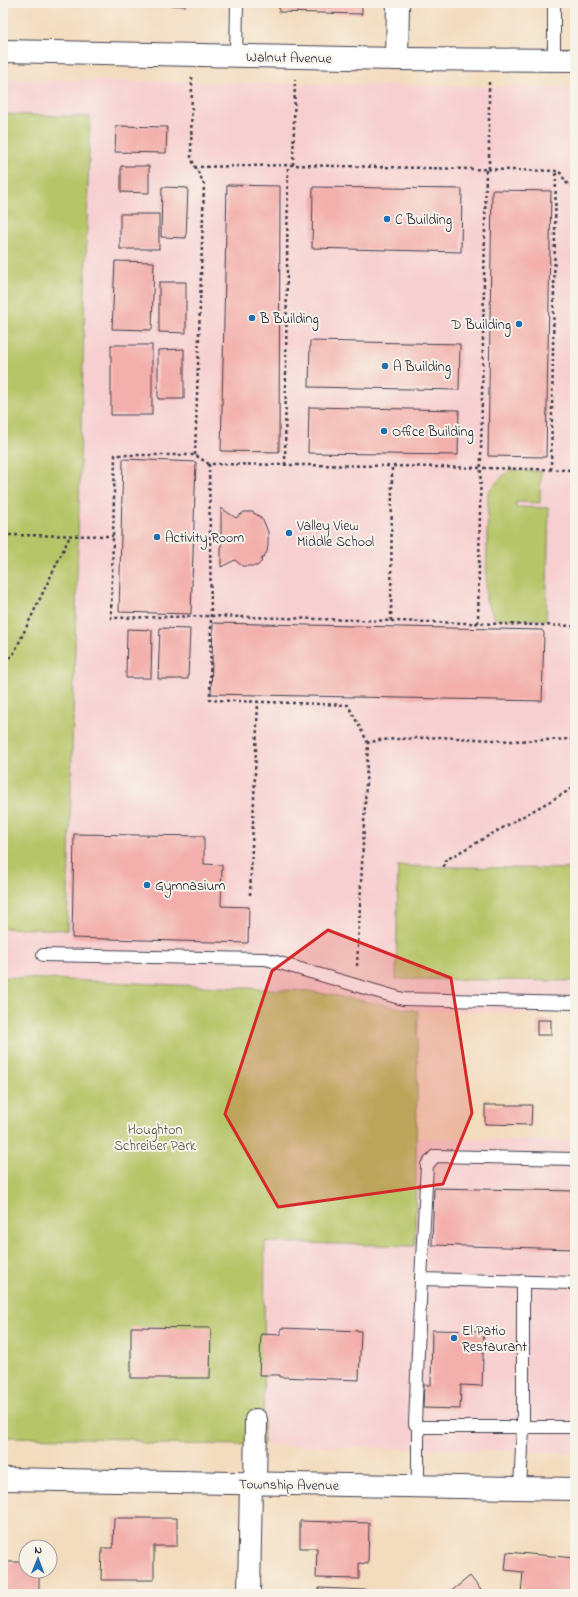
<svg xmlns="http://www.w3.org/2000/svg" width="578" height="1597" viewBox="0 0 578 1597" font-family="'Indie Flower',sans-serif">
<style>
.built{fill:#f7cfd0}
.green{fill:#b6c567;stroke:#6c7451}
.building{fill:#f3afab}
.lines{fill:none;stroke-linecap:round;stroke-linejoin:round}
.service-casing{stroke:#413e4e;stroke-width:14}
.minor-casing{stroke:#413e4e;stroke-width:24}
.tertiary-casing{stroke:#413e4e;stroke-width:24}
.path{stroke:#413e4e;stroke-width:2.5;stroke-dasharray:3 3;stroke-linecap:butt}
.service{stroke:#fff;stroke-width:12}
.minor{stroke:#fff;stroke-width:22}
.tertiary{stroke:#fff;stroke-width:22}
.marked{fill:#d62828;fill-opacity:0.2;stroke:#d62828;stroke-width:3;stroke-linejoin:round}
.poi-dot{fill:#1f6fb2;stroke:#f7f3e8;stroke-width:1.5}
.labels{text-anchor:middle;stroke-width:4;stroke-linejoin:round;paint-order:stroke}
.street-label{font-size:14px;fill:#22223b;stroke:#f7f3e8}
.poi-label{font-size:14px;fill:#22223b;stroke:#f7f3e8;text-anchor:start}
.park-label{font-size:14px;fill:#4e5348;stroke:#f7f3e8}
</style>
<rect width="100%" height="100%" fill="#f7f3e8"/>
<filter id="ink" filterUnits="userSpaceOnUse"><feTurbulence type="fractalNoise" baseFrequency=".025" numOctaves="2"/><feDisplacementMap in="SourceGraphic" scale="8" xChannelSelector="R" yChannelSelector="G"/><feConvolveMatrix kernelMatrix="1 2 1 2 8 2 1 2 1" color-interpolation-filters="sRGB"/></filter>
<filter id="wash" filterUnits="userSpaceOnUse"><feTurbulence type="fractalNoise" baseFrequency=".012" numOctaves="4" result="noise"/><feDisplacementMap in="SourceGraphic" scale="16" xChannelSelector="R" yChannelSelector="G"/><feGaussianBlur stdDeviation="0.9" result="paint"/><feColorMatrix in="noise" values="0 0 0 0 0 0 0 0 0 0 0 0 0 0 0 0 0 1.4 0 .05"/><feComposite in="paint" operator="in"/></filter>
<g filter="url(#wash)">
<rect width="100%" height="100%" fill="#f3dbbd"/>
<g class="built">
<path d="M3,79l572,9v926l-157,-3 -109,-20 -306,-14z"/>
<path d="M417,1138l158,3v312l-312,-8 2,-203 150,4z"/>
</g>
<g class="green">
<path d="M3,114l87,3 -23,813 -64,-2z"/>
<path d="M509,470l32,1 -1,32 -24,-1v5l33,1 -3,112 -51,-1 -9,-19 2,-109z"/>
<path d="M398,866l177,3v112l-179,-2z"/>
<path d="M3,977l306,14 109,20 -3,235 -150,-4 -2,203 -116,-1 -16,-5 -128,-2z"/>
</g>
<g id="blocks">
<g class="building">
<path d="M142,3h44v3l-44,-2z"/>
<path d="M279,3h83v11l-83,-2z"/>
<path d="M116,126l51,1 -1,26 -51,-1z"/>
<path d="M121,166h28v27l-28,-1z"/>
<path d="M227,185l53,1 -1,266 -58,-1z"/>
<path d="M162,187l26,1 -2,50 -25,-1z"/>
<path d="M313,187l149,2 -1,63 -149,-4z"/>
<path d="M492,190l59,1 -5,266 -58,-1z"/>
<rect x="120" y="214" width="39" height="35"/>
<path d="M115,261l39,1 -2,68 -40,-1z"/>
<path d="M159,282h27v51l-27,-1z"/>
<path d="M310,341l150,3 -1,46 -150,-3z"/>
<rect x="111" y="345" width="41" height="70"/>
<path d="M184,349v50h-26v-49z"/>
<path d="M309,407l150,3 -1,45 -150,-2z"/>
<path d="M123,459l73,3 -5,152 -72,-2z"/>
<path d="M221,508l15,10 8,-6h8l7,4 5,6 4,10v13l-1,7 -6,8 1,1 -5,5h-15l-7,-6 -14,7z"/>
<path d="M213,623l329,7 2,3 -2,68 -331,-7z"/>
<path d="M160,628l30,1 -2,50h-30z"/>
<path d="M127,629l25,1 -1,48h-25z"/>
<path d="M74,834l130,2v28l18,1 -1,41 28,1 -1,36 -176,-5z"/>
<rect x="537" y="1020" width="14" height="15"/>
<path d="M485,1105h47l-1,20 -46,-1z"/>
<path d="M434,1188l141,3v58l-143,-4z"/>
<path d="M131,1327l80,1 -1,50h-79z"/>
<path d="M281,1328l80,3 -2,49 -79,-3v-2h-21l2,-41 20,1z"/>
<path d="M432,1330l52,1 -2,55 -21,-1 -1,24 -37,-1 1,-23h7z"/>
<path d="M114,1518h63v28h-23v34h-53l1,-32h11z"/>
<path d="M300,1521l69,2 -1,41 -9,-1v16l-43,-1 1,-30h-17z"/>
<path d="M507,1552l68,6v36h-54l2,-22 -18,-2z"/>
<path d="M3,1562h23v9h13v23h-36z"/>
<path d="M470,1576l14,18h-36z"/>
<path d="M319,1588l48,2v4h-48z"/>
<path d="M107,1592l33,1v1h-33z"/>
</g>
</g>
</g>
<g filter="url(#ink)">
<use href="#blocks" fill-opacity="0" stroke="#413e4e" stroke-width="1"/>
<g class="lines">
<defs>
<g id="service">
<path d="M236,56l1,-53"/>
<path d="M554,59v-56"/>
<path d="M43,955l223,4 137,40 172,4"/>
<path d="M575,1159l-140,-3 -8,9 -6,114 154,4"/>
<path d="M421,1279l-6,145 3,3h157"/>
<path d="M418,1427v59"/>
<path d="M520,1488l3,-61v-146"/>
</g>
<g id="minor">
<path d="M397,59l1,-56"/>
<path d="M3,1479l572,10"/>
<path d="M255,1483l1,-63"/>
<path d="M249,1594l2,-111"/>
</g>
<path id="tertiary" d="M3,51l394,8 178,1"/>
</defs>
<use href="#service" class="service-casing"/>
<use href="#minor" class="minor-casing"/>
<use href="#tertiary" class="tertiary-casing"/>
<g class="path">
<path d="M192,77l-1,80c3,10 10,18 13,28l-9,270"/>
<path d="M489,82v88"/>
<path d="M293,165l2,-85"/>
<path d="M194,167l99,-2 266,6 9,14h7"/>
<path d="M209,464l-14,-9h-80l-4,163 100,-2 364,10"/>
<path d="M285,465l3,-300"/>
<path d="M551,470l5,-299"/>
<path d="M3,535l110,1"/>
<path d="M391,621l1,-155 183,4"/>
<path d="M478,623l8,-453"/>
<path d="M3,657h9l58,-121"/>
<path d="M368,743l-20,-38 -138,-5 1,-84 -2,-152 183,2"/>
<path d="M444,867v-6l131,-74"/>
<path d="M250,895l8,-193"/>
<path d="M357,966l11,-223 11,-3 61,-3 72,4 63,-2"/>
</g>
<use href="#service" class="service"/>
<use href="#minor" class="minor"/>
<use href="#tertiary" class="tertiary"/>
</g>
</g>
<path class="marked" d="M328,930l123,48 21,135 -29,71 -165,23 -53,-93 47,-143z"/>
<g class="poi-dot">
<circle cx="387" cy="219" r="4"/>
<circle cx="252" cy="318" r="4"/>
<circle cx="519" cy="324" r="4"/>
<circle cx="385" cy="366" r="4"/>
<circle cx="384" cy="431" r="4"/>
<circle cx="289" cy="533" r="4"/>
<circle cx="157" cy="537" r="4"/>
<circle cx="147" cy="885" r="4"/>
<circle cx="454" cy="1338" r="4"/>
</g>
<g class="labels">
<g class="street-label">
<text transform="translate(289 57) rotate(1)" y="5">Walnut Avenue</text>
<text transform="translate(289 1484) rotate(1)" y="5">Township Avenue</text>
</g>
<g class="poi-label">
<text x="395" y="224">C Building</text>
<text x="260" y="323">B Building</text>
<text x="511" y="329" text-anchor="end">D Building</text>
<text x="393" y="371">A Building</text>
<text x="392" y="436">Office Building</text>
<text x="297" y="530">Valley View<tspan x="297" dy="16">Middle School</tspan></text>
<text x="165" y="542">Activity Room</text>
<text x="155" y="890">Gymnasium</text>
<text x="462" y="1335">El Patio<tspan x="462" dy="16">Restaurant</tspan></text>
</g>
<g class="park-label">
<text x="155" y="1134">Houghton<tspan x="155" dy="16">Schreiber Park</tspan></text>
</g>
</g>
<rect width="578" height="1597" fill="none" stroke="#f7f3e8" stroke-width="16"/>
<g transform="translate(38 1559) rotate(1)"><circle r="19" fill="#f7f3e8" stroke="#a29fa3"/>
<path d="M0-3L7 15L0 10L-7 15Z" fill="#1f6fb2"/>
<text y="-6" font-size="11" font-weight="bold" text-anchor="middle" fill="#22223b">N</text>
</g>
</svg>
